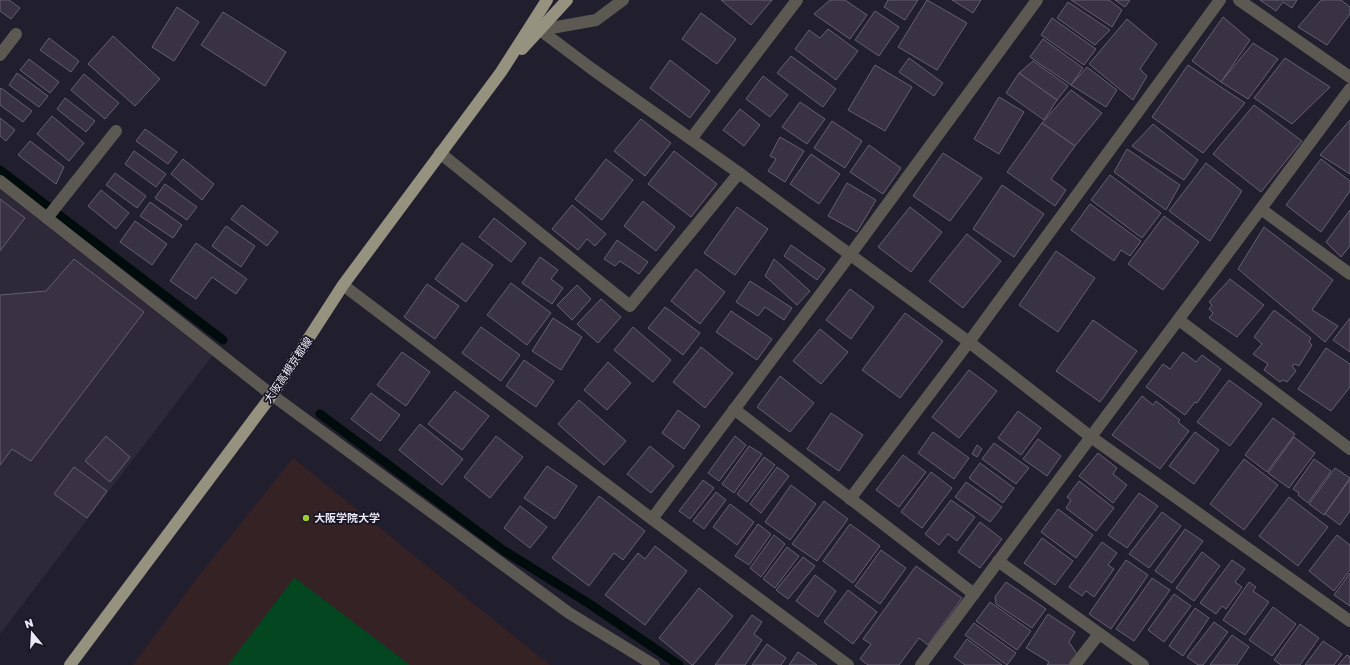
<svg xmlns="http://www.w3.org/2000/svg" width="1350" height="665" viewBox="0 0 1350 665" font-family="'Golos Text','Noto Sans JP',sans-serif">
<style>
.industrial{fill:#2d2939}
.education{fill:#352225}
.green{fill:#03461f}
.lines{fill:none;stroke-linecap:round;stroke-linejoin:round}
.stream{stroke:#000b0b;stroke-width:9}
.building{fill:#383243;stroke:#655f71}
.minor{stroke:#5b5951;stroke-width:12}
.major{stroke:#959280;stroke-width:12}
.poi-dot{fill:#9bcb33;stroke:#181524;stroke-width:1.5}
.labels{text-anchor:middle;stroke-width:3.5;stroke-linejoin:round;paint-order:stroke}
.street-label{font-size:11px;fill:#ebe9f4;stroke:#181524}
.poi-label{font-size:11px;font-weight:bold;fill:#ebe9f4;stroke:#181524;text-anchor:start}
</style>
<rect width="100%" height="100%" fill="#211e2e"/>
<path class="industrial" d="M0,189l212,167 -212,278z"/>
<path class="education" d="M293,458l257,207h-417l64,-87z"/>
<path class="green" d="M294,578h1l115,87h-182z"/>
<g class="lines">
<g class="stream">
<path d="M0,170l223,170"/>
<path d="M320,414l183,136 85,53 91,62"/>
</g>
</g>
<g class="building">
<path d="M0,0h9l11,8 -9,11 -11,-8z"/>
<path d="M721,0h51l-21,25z"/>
<path d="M830,0h15l22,15 -17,24 -36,-25z"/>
<path d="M888,0h30l-13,20 -21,-13z"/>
<path d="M927,0l40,23 -30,47 -39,-23z"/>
<path d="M952,0h29l-8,13z"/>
<path d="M1071,0h38l13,10 -10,17z"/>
<path d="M1115,0h15l-5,7z"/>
<path d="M1260,0h37l-5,8 -9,-6 -7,9z"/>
<path d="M1321,0h20l9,7v7l-23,31 -29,-18z"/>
<path d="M1068,2l42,28 -15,15 -38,-27z"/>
<path d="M177,7l22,15 -25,39 -22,-14z"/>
<path d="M875,11l24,16 -20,29 -24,-16z"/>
<path d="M223,12l63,40 -21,34 -64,-41z"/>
<path d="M701,13l35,26 -19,25 -35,-25z"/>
<path d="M1223,17l27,23 -29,42 -29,-21z"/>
<path d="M1052,18l44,31 -12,16 -43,-30z"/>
<path d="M1127,19l30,25 -17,25 7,7 -14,24 -44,-36z"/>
<path d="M828,29l30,22 -22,29 -41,-31 14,-19 11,8z"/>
<path d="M113,36l47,43 -25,27 -47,-42z"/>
<path d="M49,38l30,23 -8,11 -31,-22z"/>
<path d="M1043,39l40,29 -12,17 -41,-28z"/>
<path d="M1253,43l25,16 -30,40 -27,-17z"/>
<path d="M791,56l45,33 -13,18 -46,-34z"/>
<path d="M909,58l34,25 -9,13 -35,-24z"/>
<path d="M1285,58l45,29 -38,37 -38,-26z"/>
<path d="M29,59l30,23 -9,11 -30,-23z"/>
<path d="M670,60l40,31 -20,27 -40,-30z"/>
<path d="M1033,61l35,25 -11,14 -38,-27z"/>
<path d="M875,65l37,22 -27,44 -37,-21z"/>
<path d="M1188,65l57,38 -42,50 -51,-36z"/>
<path d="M1087,67l30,23 -11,17 -35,-22z"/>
<path d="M17,73l31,23 -9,11 -30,-22z"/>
<path d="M1019,73l38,27 -13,20 -38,-27z"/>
<path d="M84,74l35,29 -14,16 -34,-29z"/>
<path d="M763,76l25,19 -18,22 -24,-18z"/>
<path d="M1,88l31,23 -9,11 -23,-17v-15z"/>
<path d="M1071,90l31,23 -27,33 -33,-23z"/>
<path d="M999,97l25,15 -25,42 -25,-15z"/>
<path d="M65,98l30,23 -9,11 -29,-23z"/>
<path d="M800,102l25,17 -18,25 -25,-17z"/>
<path d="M1254,105l48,36 -41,51 -48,-38z"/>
<path d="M740,109l20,16 -16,21 -21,-16z"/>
<path d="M52,116l32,27 -15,18 -32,-27z"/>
<path d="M0,118l15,12 -9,11 -6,-5z"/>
<path d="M641,119l30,24 -26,33 -31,-25z"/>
<path d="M1350,120v54l-30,-19z"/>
<path d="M832,121l30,20 -17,27 -31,-20z"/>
<path d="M1042,123l33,23 -24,33 15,11 -11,16 -48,-34z"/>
<path d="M1153,124l45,36 -14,20 -52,-34z"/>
<path d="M145,129l32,23 -9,12 -32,-23z"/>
<path d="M780,137l24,14 -19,31 -17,-11 8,-12 -6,-3z"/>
<path d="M30,141l34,26 -8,17 -38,-29z"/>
<path d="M869,145l32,23 -18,26 -33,-22z"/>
<path d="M1127,149l53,36 -14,25 -52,-38z"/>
<path d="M134,151l32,23 -10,13 -31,-23z"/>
<path d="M674,151l43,33 -26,33 -43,-33z"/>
<path d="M943,153l39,25 -32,43 -37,-25z"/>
<path d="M811,154l29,20 -21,30 -29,-20z"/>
<path d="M183,159l31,25 -12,16 -31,-26z"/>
<path d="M606,159l27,21 -31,40 -27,-21z"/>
<path d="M1321,159l29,22v10l-29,41 -35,-27z"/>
<path d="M1206,163l36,28 -32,50 -41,-30z"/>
<path d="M115,173l31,23 -9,12 -31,-23z"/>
<path d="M1110,175l51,38 -19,25 -51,-38z"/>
<path d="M847,183l29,17 -19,32 -29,-16z"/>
<path d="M165,184l32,23 -10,13 -32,-22z"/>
<path d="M1002,185l42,29 -30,43 -41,-28z"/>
<path d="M101,190l28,23 -13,16 -28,-23z"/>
<path d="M0,199l25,19 -25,33z"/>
<path d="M643,201l32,26 -19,24 -32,-25z"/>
<path d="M150,202l32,23 -9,13 -33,-22z"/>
<path d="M1090,204l51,37 -11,15 -9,-6 -7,11 -43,-31z"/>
<path d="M242,205l36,27 -11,14 -36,-27z"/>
<path d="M572,205l34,29 -11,12 -8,-7 -9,11 -26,-21z"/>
<path d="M737,207l31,22 -33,46 -31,-22z"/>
<path d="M910,207l32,25 -31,40 -33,-25z"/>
<path d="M1350,210v36l-9,11 -15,-15z"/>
<path d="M1164,216l35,26 -36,48 -35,-26z"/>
<path d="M494,218l32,25 -15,19 -32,-25z"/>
<path d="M135,221l32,23 -15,21 -32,-23z"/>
<path d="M226,226l29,20 -14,21 -29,-21z"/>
<path d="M1264,227l69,53 -21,30 26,16 -13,16 -87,-73z"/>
<path d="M967,234l34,27 -38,47 -34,-27z"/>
<path d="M617,240l31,22 -9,12 -19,-13 -5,5 -11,-7z"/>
<path d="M196,243l51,36 -11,15 -24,-17 -16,22 -26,-18z"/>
<path d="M462,243l31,22 -27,37 -31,-23z"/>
<path d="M791,245l34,24 -8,11 -33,-24z"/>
<path d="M1056,251l39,27 -37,54 -39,-27z"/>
<path d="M540,257l18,13 -7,9 12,9 -11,16 -30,-21z"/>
<path d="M74,259l70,53 -113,149 -19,-12 -12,16v-170l46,-4z"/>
<path d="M774,259l36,32 -13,14 -32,-29z"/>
<path d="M696,269l29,23 -25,32 -29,-23z"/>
<path d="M1230,279l34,26 -27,32 -28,-19 4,-5 -4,-4 3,-4 -3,-3z"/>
<path d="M750,281l42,27 -8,12 -19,-13 -7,9 -22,-14z"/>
<path d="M511,283l40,30 -24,32 -40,-30z"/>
<path d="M427,284l32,22 -24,33 -31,-22z"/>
<path d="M577,285l14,14 -19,21 -15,-15z"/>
<path d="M850,289l24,18 -23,32 -25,-19z"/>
<path d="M601,299l20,18 -23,26 -21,-19z"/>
<path d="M665,307l35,26 -17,22 -35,-27z"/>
<path d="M1274,310l37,28 -2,4 3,3 -13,21 -4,-2 -3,2 4,5 -9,11 -4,-2 -3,2 -16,-12 4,-6 -15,-10 9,-10 -8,-7z"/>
<path d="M731,311l41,28 -15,21 -41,-28z"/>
<path d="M905,313l38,28 -43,57 -38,-28z"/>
<path d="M553,318l29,19 -21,33 -29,-19z"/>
<path d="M1350,318v34l-17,-12z"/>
<path d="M1093,320l44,31 -37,51 -44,-31z"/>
<path d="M481,327l39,28 -19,26 -39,-28z"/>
<path d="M633,327l38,33 -18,22 -39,-32z"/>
<path d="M820,329l28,23 -27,32 -28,-23z"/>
<path d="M701,347l32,26 -28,35 -32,-26z"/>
<path d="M1326,348l24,16v23l-19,24 -33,-22z"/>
<path d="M402,352l28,20 -24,34 -29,-21z"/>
<path d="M1183,352l13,10 6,-7 19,14 -24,34 -2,-1 -10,13 -39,-28 17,-23 7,5z"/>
<path d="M524,360l30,21 -18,26 -30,-21z"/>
<path d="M608,362l23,21 -24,27 -23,-20z"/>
<path d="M969,370l28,21 -38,47 -27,-21z"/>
<path d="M780,376l34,27 -24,29 -33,-25z"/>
<path d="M1229,380l33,24 -32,42 -33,-24z"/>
<path d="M455,391l34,25 -27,34 -34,-26z"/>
<path d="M371,393l29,22 -20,26 -29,-22z"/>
<path d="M1142,396l11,9 3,-4 24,19 -2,2 11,9 -29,38 -48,-34z"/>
<path d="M579,400l47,41 -22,24 -46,-41z"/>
<path d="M678,410l22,16 -16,23 -22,-16z"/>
<path d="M1018,411l23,17 -20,27 -23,-17z"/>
<path d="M831,413l32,22 -24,36 -32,-22z"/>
<path d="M1273,418l22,16 -28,38 -22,-17z"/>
<path d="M420,424l43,35 -21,26 -43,-35z"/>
<path d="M933,432l36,26 -15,21 -36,-26z"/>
<path d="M1195,432l24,18 -25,34 -25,-18z"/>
<path d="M106,436l24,21 -20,25 -25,-21z"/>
<path d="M496,436l27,21 -33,41 -26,-21z"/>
<path d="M735,436l11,9 -27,36 -11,-8z"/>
<path d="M1294,437l21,16 -26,35 -21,-15z"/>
<path d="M1038,439l23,17 -14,20 -24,-17z"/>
<path d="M994,443l35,25 -13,16 -34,-25z"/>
<path d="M977,445l5,4 -5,8 -5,-3z"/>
<path d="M650,446l24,20 -23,27 -24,-19z"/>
<path d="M749,446l13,8 -28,39 -12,-9z"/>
<path d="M1098,453l19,15 -4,6 14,11 -14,18 -34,-27z"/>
<path d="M903,455l23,17 -27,35 -23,-17z"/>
<path d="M764,457l11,8 -28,37 -10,-8z"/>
<path d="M1244,459l34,26 -34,45 -34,-26z"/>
<path d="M1314,459l17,12 -23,32 -10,-8 1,-2 -6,-4z"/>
<path d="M980,463l34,25 -11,15 -34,-25z"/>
<path d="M547,466l30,20 -22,33 -31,-21z"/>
<path d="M74,467l33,24 -20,27 -33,-24z"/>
<path d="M777,467l12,9 -28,37 -11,-9z"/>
<path d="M1335,468l15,10 -26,37 -15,-11z"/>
<path d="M931,472l21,16 -30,40 -21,-16z"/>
<path d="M1350,479v32l-10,14 -15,-11z"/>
<path d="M703,480l11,8 -24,31 -11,-8z"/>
<path d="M1079,481l35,27 -18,23 -30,-23 5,-8 -4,-3z"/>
<path d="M966,482l36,25 -12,15 -35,-25z"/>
<path d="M791,485l25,19 -26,36 -25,-18z"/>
<path d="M716,492l10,8 -22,29 -11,-8z"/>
<path d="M1139,493l19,13 -31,42 -19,-13z"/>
<path d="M599,496l46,35 -22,29 -9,-7 -25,33 -37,-28z"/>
<path d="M1289,497l39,30 -30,39 -39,-30z"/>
<path d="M951,500l24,17 -18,24 -9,-7 -9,11 -14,-11z"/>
<path d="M824,501l24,18 -31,42 -25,-17z"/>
<path d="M730,504l24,18 -17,23 -24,-18z"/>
<path d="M520,506l27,21 -17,21 -26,-20z"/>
<path d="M1058,509l35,26 -17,23 -35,-26z"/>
<path d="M1162,512l19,14 -32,42 -20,-14z"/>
<path d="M980,522l22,17 -22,29 -22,-16z"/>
<path d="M758,524l13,10 -22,31 -14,-9z"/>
<path d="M850,524l30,22 -27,37 -30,-22z"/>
<path d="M1185,529l18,12 -31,42 -17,-12z"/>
<path d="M774,535l11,9 -24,33 -11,-9z"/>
<path d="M1337,535l13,10v25l-16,21 -25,-20z"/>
<path d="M1042,538l31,23 -18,24 -31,-22z"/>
<path d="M1102,542l15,11 -9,12 6,4 -20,28 -8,-6 -4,5 -13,-9z"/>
<path d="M655,546l32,25 -42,54 -40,-30 33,-42 7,6z"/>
<path d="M787,547l12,9 -24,32 -12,-9z"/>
<path d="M881,550l25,18 -26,36 -25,-18z"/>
<path d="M1202,552l18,14 -26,35 -18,-13z"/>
<path d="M803,557l12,9 -27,33 -12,-9z"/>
<path d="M1126,560l22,15 -37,54 -22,-15z"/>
<path d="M1232,560l13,9 -10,13 7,5 -16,22 -4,-3 -6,8 -16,-11z"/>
<path d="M916,566l46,32 -34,47 -9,-7 -20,27h-31l-8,-6 11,-15 -8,-5z"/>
<path d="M1350,573v33l-16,-11z"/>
<path d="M815,575l21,16 -18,26 -22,-16z"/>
<path d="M1152,578l18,12 -36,51 -18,-12z"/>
<path d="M1006,582l40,27 -14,19 -36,-24 -1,-7z"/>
<path d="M1249,582l7,5 -3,4 16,11 -24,33 -22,-15z"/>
<path d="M699,588l34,28 -40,49h-1l-33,-27z"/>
<path d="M848,590l29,22 -24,32 -29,-22z"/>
<path d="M1174,594l17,12 -27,36 -16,-12z"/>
<path d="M990,602l41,29 -14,19 -41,-29z"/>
<path d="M1273,607l23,17 -24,32 -23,-16z"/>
<path d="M1195,608l14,10 -26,38 -14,-10z"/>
<path d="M1048,614l27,18 -6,10 8,12 -7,11h-23l2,-3 -23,-14z"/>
<path d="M752,615l10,7 -8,12 8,6 -17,25h-30z"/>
<path d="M1214,622l14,10 -25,33h-5l-11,-8z"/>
<path d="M974,623l42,30 -9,12 -42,-30z"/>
<path d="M1300,624l19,14 -19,27h-19l-7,-5z"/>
<path d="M1232,635l17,12 -12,18h-27z"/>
<path d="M967,639l35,26h-37l-11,-8z"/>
<path d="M1323,641l19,13 -8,11h-29z"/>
<path d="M767,644l19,14 -5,7h-29z"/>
<path d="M798,652l19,13h-28z"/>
<path d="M1347,655l3,2v8h-12z"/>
</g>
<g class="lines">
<g class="minor">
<path d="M1239,0l111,77"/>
<path d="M540,30l52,39 147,104 230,169 122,95 259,184"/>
<path d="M540,30l56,-10 27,-20"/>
<path d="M0,55l16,-21"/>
<path d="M691,139l106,-139"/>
<path d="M440,153l190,153 109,-133"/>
<path d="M0,181l272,214 297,218 85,52"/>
<path d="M1261,209l89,65"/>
<path d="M47,218l69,-87"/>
<path d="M343,285l309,234 196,146"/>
<path d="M1179,320l171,129"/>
<path d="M734,409l240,185"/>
<path d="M850,499l119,-157 251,-342"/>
<path d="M652,519l198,-264 187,-255"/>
<path d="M998,561l145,104"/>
<path d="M921,665l429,-576"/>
<path d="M1075,665l24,-31"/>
</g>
<g class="major">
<path d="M522,49l45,-49"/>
<path d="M70,665l202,-270 71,-110 158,-213 46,-72"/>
</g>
</g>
<circle class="poi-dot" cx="306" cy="518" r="4"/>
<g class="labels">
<g class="street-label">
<text transform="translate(288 370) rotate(-56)" y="4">大阪高槻京都線</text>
</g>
<g class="poi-label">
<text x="314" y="522">大阪学院大学</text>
</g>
</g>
<g transform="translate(32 633) rotate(342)" stroke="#181524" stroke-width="3" paint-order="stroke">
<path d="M0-3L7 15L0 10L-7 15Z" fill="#ebe9f4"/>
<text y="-6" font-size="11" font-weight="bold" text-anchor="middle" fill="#ebe9f4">N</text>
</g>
</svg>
